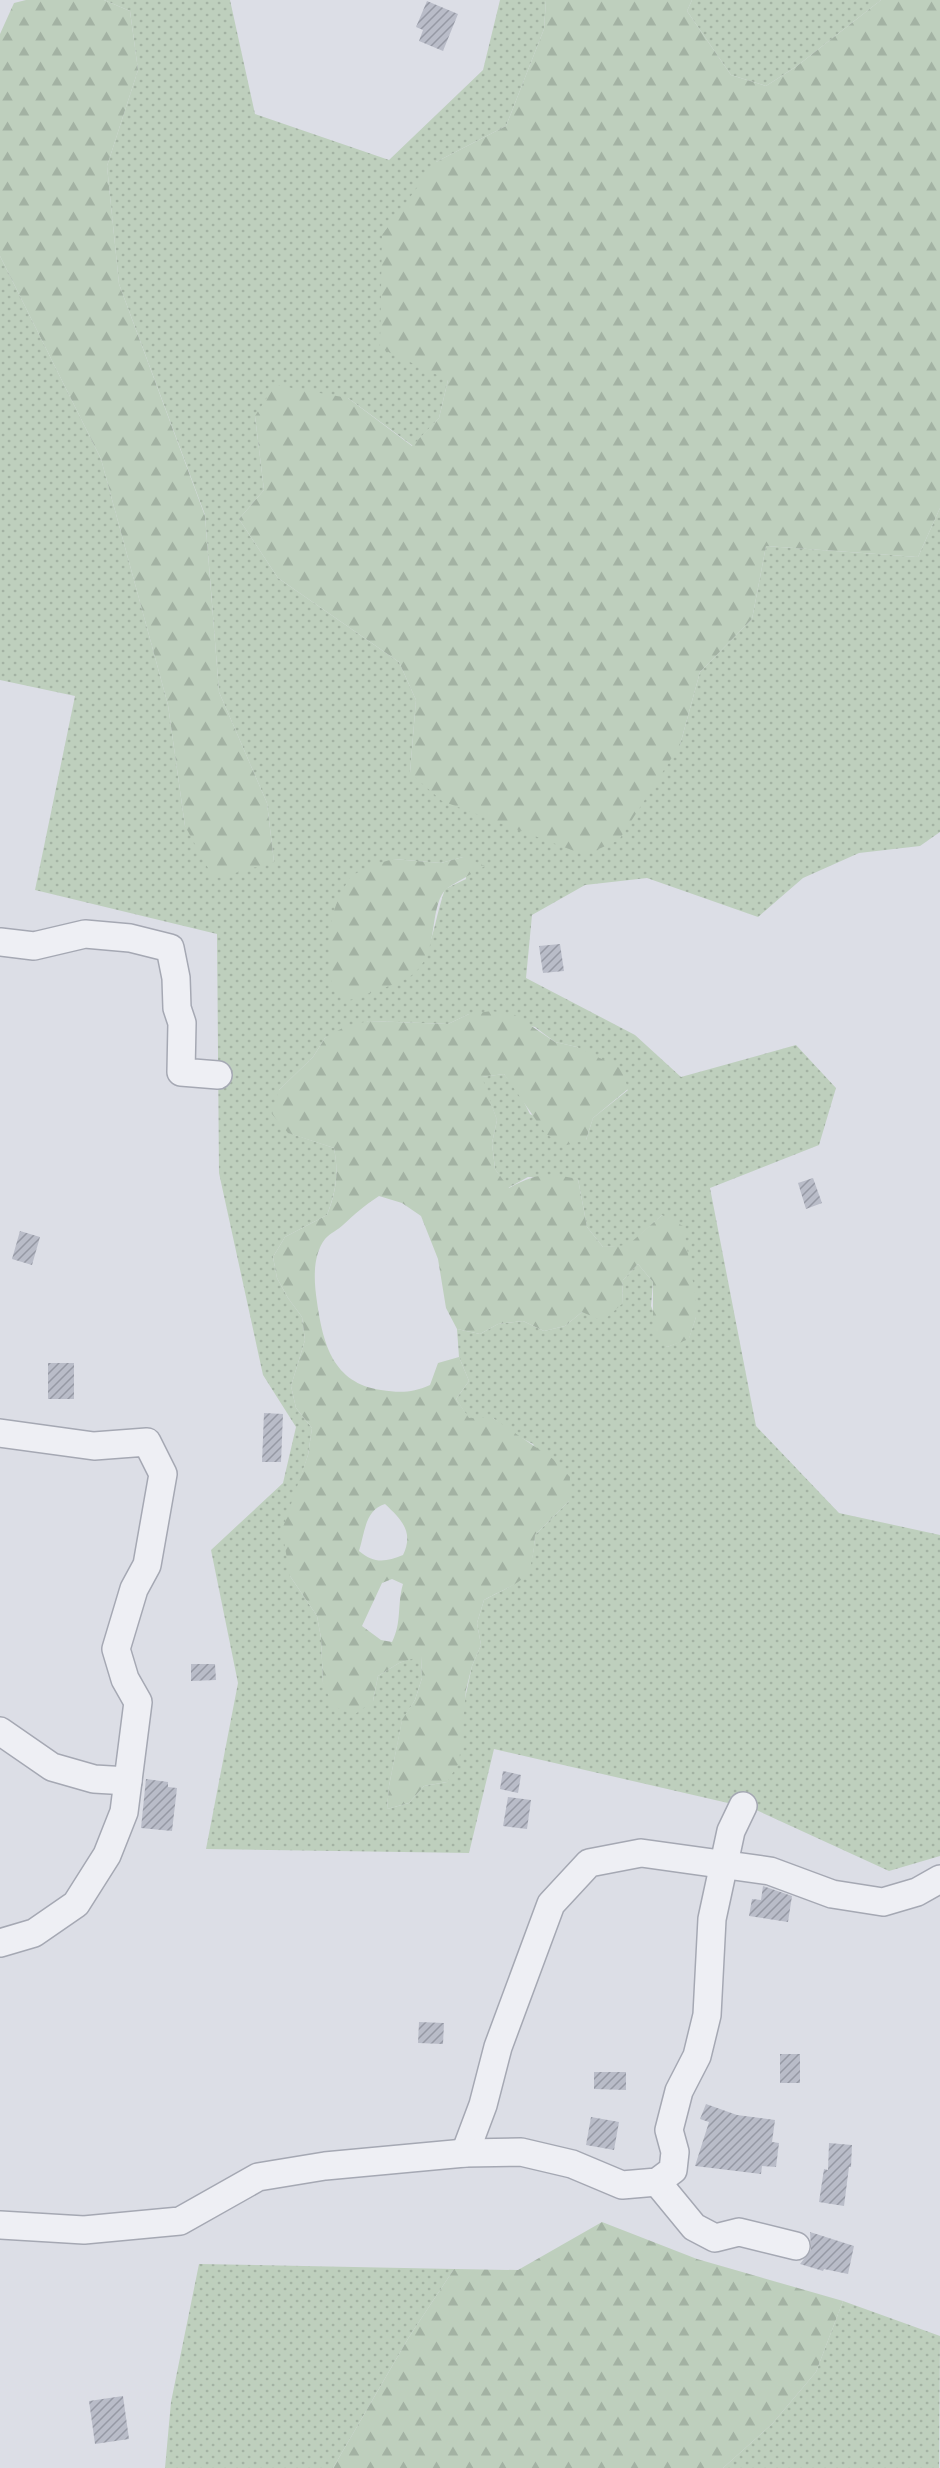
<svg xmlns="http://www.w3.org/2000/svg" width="940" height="2468" viewBox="0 0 940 2468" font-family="'Alegreya Sans',sans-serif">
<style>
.grass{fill:url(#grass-dots);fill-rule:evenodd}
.forest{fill:url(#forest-firs);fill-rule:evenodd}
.building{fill:url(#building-hatch)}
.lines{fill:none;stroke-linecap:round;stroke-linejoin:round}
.minor-casing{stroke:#a5a8b3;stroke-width:30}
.minor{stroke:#eeeff4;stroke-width:27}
</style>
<defs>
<pattern id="grass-dots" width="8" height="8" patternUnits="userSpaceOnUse" patternTransform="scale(1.5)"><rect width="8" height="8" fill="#becfbd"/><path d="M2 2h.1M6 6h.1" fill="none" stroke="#a3b2a3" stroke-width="1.8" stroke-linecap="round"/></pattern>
<pattern id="forest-firs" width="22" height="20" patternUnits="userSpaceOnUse" patternTransform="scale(1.5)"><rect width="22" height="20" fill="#becfbd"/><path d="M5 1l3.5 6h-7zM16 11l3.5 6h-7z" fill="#a3b2a3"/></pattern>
<pattern id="building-hatch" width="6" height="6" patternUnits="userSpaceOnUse" patternTransform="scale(1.5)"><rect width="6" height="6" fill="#b9bcc8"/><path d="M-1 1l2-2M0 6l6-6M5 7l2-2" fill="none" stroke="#9699a4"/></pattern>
</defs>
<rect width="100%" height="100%" fill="#dcdee6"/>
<g class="grass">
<path d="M104,0h126l25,114 134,46 94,-90 17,-70h46l-2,29 -38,97 -70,36 12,218 -9,38 -26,28 -65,-48 -93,18 9,74 -25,29 39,59 121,84 17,38 -6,73 270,-28 20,-73 52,-53 14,-73 152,11 22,-49v324l-20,14 -61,7 -56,25 -45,39 -111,-39 -62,7 -53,30 -6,63 109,57 46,42 115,-32 40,43 -17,57 -109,43 46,238 83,87 101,22v321l-51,15 -135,-62 -260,-60 -25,104 -263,-4 32,-166 -27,-133 72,-67 13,-56 -33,-52 -44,-202 -2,-239 -182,-44 40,-194 -75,-16v-424l101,203 67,246 17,121 89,36 -7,-59 -48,-111 -14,-177 -86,-231 -12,-118 31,-96 -8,-59zM463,857l3,22 -21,10c-8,23 -11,46 -20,68l-32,-98 48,4zM469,1014l66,13 20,15 22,5 51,43 -35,28 -7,22 -56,-26 -10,-20 -16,-20 -23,3 16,43 -5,23 3,26 13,19 20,-11 50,2 9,48 16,20 25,-1 34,-31 34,102 -7,21 -22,9 -16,-41 2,-24 -15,-18 -15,16 -1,24 -40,8 -17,14 -21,5 -21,-10 -25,3 -18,10 -23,-5 2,28 10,24 -13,18 13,20 24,-1 19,15 21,11 36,57 -34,34c-3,46 -13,45 -51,65l-7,23 4,22 -9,21 -25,116 -23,4 -15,17 -22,6 2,-23 13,-65 13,-21 7,-22 -1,-23 -22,8 -21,13 -5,25 -50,-18 -2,-45 -4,-22 -27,-40 8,-90 10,-31 4,-27 -16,-20 -5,-22 14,-46 -3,-23 -14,-19 -11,-20 -4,-21 12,-20 42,-22c9,-24 12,-41 7,-67l-45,-15 -10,-43 34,-33 12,-19 44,-17 79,3z"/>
<path d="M692,0h189l-84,66 -31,20 -35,-11 -44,-64z"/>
<path d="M199,2264l255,5 -45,68 -76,131h-168l6,-66z"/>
<path d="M843,2301l97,35 -1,132h-216l49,-44 44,-52z"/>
</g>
<g class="forest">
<path d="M26,0h78l26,11 8,59 -31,96 12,118 86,232 14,176 48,111 7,59 -60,17 -29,-53 -17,-121 -67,-246 -101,-203v-222l14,-31z"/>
<path d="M546,0h146l-5,11 44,64 35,11 31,-20 84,-66h59v508l-22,49 -152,-11 -14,73 -52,53 -20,73 -61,95 -34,15 -143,-54 -32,-28 6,-73 -17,-38 -121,-84 -39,-59 25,-29 -9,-74 20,-31 73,13 64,48 27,-28 9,-38 -68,-32 2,-113 54,-73 70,-36 38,-97z"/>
<path d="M463,857l22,9c-8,5 -36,20 -40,24 -17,21 -5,64 -33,85 -10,8 -51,21 -65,26l-15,-16 -3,-22 3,-46 7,-21 12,-20 19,-10 23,-7 48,4z"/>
<path d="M492,1011l23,4 40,27 22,5 45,22 6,20 -35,29 -7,22 -23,6 -18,-13 -41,-59 -22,3 15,43 -5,23 3,26 14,19c27,-15 38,-15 69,-9l9,48 16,20 25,-2 34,-30 21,11 12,67 1,24 -7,22 -22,8 -14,-17v-48l-15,-18 -15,16 -1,24 -19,17 -21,-9 -17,14 -21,5 -21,-10 -25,3 -18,10 -23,-5 -11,-21 -8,-49 -17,-43 -19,-13 -23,-7c-14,9 -24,18 -36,29 -5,5 -13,8 -18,14 -13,17 -11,43 -8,63 6,42 16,81 64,88 19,3 31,3 49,-5l8,-22 21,-6 10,24 -13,18 13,19h24l60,41 17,18 -1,24 -34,34c-3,49 -12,44 -51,65l-7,23 4,22 -9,21 -6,24 -7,73 -12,19 -23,4 -15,17 -22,6 2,-23 13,-66 13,-20 7,-22 -1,-22 -22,7 -21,13 -5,25 -19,14 -21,-9 -10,-23 -2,-45 -4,-22 -27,-40 -8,-46 26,-75 4,-27 -16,-20 -5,-22 14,-46 -3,-23 -14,-19 -11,-20 -4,-21 12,-20 42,-22c9,-23 12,-41 7,-67l-46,-15 -16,-19 7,-24 34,-33 12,-19 21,-12 23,-5 79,3 21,-10zM385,1504c17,16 29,28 18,51 -17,7 -29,9 -44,-4 6,-19 6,-41 26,-47zM392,1579l11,5c-6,20 -1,39 -11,58l-11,-2 -19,-14 20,-43z"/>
<path d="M602,2222l95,37 146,42 -27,71 -44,52 -49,44h-390l76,-131 45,-68 64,1z"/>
</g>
<g class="building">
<path d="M427,1l31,13 -15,37 -24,-10 4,-11 -7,-3z"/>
<path d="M560,944l4,27 -21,2 -4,-27z"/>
<path d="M813,1178l9,25 -16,6 -8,-26z"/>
<path d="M20,1231l20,6 -8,28 -20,-6z"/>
<rect x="48" y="1363" width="26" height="36"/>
<path d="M264,1413l19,1 -2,48h-19z"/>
<path d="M191,1664h24l1,16 -25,1z"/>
<path d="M503,1771l18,4 -3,18 -18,-4z"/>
<path d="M146,1779l22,3v5l9,1 -5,43 -31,-3z"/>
<path d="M508,1797l23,3 -4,29 -24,-3z"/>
<path d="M763,1886l29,10 -4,26 -39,-6 3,-17 9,1z"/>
<path d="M419,2022l25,1 -1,21 -25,-1z"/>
<rect x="780" y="2054" width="20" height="29"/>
<path d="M594,2072h32v18l-32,-1z"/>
<path d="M706,2104l31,11 38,5 -3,22 7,1 -3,24 -14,-1 -1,8 -66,-8 14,-44 -9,-3z"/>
<path d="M591,2117l28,5 -5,28 -28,-5z"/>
<path d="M829,2143l23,2 -1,22h-2l-5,39 -25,-4 5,-33 4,1z"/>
<path d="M810,2232l44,14 -6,28 -24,-5 -1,2 -23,-7 11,-14z"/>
<path d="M123,2396l6,43 -34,5 -6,-43z"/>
</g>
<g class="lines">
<defs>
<g id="minor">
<path d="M0,942l34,4 51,-12 45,4 40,10 6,30 1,30 5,15 -1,49 37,3"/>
<path d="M0,1433l94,13 53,-4 16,32 -16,91 -13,24 -18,60 9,30 13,23 -14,110 -17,43 -31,49 -42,29 -34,10"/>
<path d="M0,1731l52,36 42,12 34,2"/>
<path d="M465,2153l18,-48 15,-58 53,-143 38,-41 52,-10 129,18 62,23 51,8 34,-10 23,-13"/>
<path d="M657,2182l37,45 21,11 24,-6 57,14"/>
<path d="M0,2225l84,5 96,-9 78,-44 67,-11 140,-13 56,-1 51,12 50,21 35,-3 16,-12 2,-18 -6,-22 10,-39 18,-35 10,-41 5,-96 19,-88 12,-25"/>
</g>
</defs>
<use href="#minor" class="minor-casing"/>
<use href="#minor" class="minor"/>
</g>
</svg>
